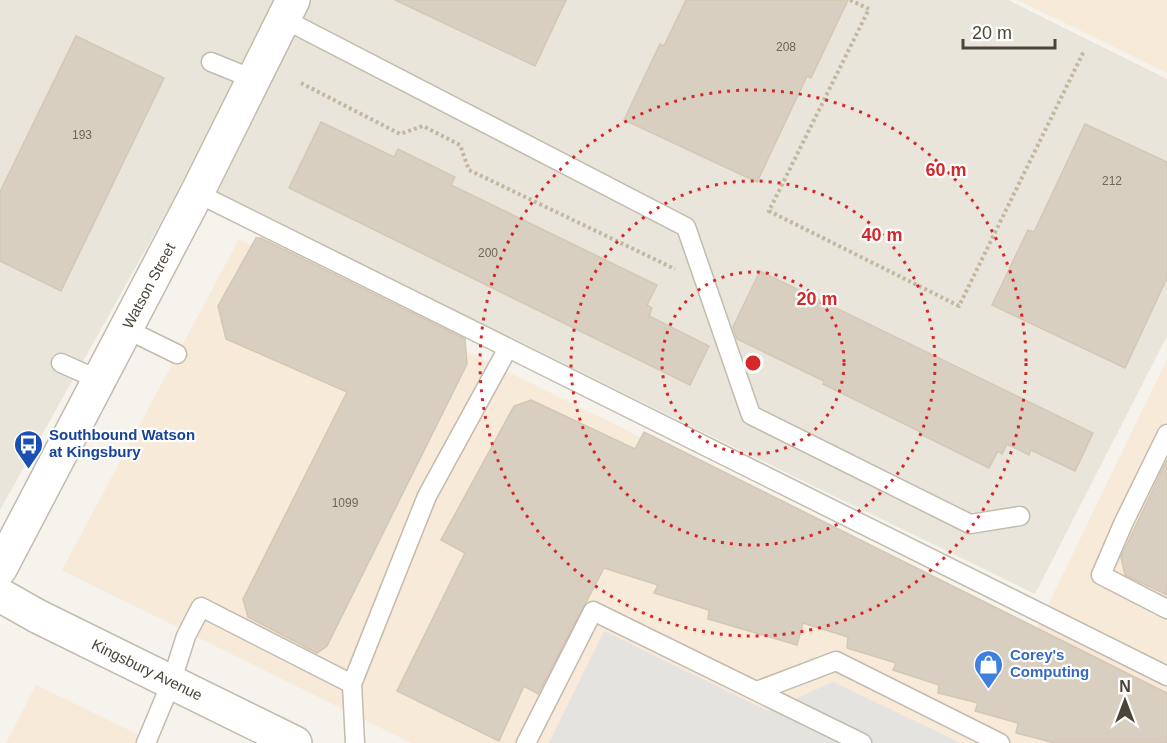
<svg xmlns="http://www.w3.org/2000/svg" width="1167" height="743" viewBox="0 0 1167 743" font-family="Arial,sans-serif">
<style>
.residential{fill:#eae5da}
.commercial{fill:#f7ead8}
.parking{fill:#e5e3e0}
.building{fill:#d8cfc1;stroke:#d3c7b4;stroke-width:1.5}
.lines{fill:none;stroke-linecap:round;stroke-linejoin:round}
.service-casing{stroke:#c2bbae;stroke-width:21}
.tertiary-casing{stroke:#c2bbae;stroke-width:36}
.path{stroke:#c4b79f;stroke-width:4;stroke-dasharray:3 3;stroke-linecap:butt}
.service{stroke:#fff;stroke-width:18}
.tertiary{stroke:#fff;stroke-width:33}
.ring{fill:none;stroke:#d62828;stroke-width:3;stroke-dasharray:3 6}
.labels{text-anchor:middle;stroke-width:4.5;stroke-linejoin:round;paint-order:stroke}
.number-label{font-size:12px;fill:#6e675b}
.street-label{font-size:15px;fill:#4b4439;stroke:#fff}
.transit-label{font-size:15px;font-weight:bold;fill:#164399;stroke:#fff;text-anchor:start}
.shop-label{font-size:15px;font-weight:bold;fill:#366cbe;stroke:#fff;text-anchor:start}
.centre{fill:#d62828;stroke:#fff;stroke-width:3}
.ring-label{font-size:18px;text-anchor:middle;font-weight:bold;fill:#d62828;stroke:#fff;stroke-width:4.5;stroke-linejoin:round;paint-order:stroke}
</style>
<rect width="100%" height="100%" fill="#f6f3ec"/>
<path class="residential" d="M0,0h1008l159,79v257l-132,258 -850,-415 -185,331z"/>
<g class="commercial">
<path d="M1018,0h149v73z"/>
<path d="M239,239l796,393 132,-273v384h-756l-349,-173z"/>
<path d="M36,685l120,58h-150z"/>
</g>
<path class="parking" d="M604,631l164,80 65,-29 128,61h-412z"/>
<g class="building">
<path d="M395,0h171l-31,66z"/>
<path d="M686,0h162l-37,78 -4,-2 -50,106 -133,-62 36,-76 4,2z"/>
<path d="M76,36l88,42 -103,213 -61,-30v-69z"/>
<path d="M321,122l73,35 4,-8 57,28 -4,8 206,100 -10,20 5,3 -3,8 60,30 -19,39 -401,-197z"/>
<path d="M1085,124l82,38v116l-42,90 -133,-63 36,-75 6,2z"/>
<path d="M256,238h5l204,101 2,25 -140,282 -10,7 -69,-36 -5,-18 104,-207 -121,-53 -8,-33z"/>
<path d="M760,271l333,162 -18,38 -44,-21 -2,5 -22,-11 -5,10 -4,-3 -9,17 -69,-34 1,-2 -98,-48 1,-3 -87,-42 -4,-12z"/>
<path d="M531,400l104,49 9,-17 523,261v50h-112l-39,-10 2,-10 -43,-12 3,-8 -40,-10 1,-8 -46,-15 3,-7 -49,-15 1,-11 -45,-14 -6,22 -89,-26 1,-9 -55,-17 4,-8 -54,-17 -66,126 -14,-8 -25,55 -102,-50 68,-138 -24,-13 73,-134z"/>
<path d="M1167,460v135l-42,-20 -4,-18z"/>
</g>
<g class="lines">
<defs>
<g id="service">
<path d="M284,19l402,208 65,188 219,109 50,-8"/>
<path d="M211,62l42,17"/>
<path d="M197,193l970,483"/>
<path d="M126,329l51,25"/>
<path d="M61,363l38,17"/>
<path d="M1167,434l-44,90 -22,51 66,34"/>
<path d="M757,691l79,-30 164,82"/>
<path d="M146,743l25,-60 15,-47 15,-29 151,77"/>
<path d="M355,743l-3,-59 75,-188 81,-148"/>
<path d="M526,743l67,-132 269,132"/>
</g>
<g id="tertiary">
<path d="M0,569l197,-376 96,-193"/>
<path d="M0,595l37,21 258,127"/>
</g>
</defs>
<use href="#service" class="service-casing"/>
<use href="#tertiary" class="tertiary-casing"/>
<g class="path">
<path d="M850,0l19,9 -100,202 190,95 125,-255"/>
<path d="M301,83l99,51 23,-8 37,19 9,25 206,99"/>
</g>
<use href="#service" class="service"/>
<use href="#tertiary" class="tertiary"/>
</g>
<g class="ring">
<circle cx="753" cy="363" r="91"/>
<circle cx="753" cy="363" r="182"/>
<circle cx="753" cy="363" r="273"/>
</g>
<defs>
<symbol id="bus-pin" viewBox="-11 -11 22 30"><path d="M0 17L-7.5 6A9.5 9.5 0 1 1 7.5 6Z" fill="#1a4fb4" stroke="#fff"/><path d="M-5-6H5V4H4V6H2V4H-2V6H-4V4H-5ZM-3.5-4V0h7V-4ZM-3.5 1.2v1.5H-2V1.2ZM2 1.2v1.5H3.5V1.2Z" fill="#fff"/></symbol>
<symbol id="shop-pin" viewBox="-11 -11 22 30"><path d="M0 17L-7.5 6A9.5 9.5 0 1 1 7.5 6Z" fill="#3f7fe0" stroke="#fff"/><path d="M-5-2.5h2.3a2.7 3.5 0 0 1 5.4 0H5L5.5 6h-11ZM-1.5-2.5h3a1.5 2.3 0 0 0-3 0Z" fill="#fff"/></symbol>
</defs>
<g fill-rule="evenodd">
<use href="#bus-pin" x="12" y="428" width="33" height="45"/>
<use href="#shop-pin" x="972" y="648" width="33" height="45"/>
</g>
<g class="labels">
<g class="number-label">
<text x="786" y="51">208</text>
<text x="82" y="139">193</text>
<text x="1112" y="185">212</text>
<text x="488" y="257">200</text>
<text x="345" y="507">1099</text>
</g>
<g class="street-label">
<text transform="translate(149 286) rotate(-62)" y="5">Watson Street</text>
<text transform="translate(147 670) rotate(26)" y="5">Kingsbury Avenue</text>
</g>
<g class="transit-label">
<text x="49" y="440">Southbound Watson<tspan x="49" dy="17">at Kingsbury</tspan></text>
</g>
<g class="shop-label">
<text x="1010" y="660">Corey's<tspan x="1010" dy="17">Computing</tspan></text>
</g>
</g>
<circle cx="753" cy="363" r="9" class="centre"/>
<g class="ring-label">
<text x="946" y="176">60 m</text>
<text x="882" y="241">40 m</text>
<text x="817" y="305">20 m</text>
</g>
<g transform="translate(1125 701)" stroke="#ffffff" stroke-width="4.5" paint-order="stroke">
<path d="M0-4.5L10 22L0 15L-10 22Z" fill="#4b4439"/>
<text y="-9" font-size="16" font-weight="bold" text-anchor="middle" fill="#4b4439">N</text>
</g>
<path d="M963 39v9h92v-9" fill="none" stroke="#4b4439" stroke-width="3"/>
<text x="972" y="39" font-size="18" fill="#4b4439" stroke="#ffffff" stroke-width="4.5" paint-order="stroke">20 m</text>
</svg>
